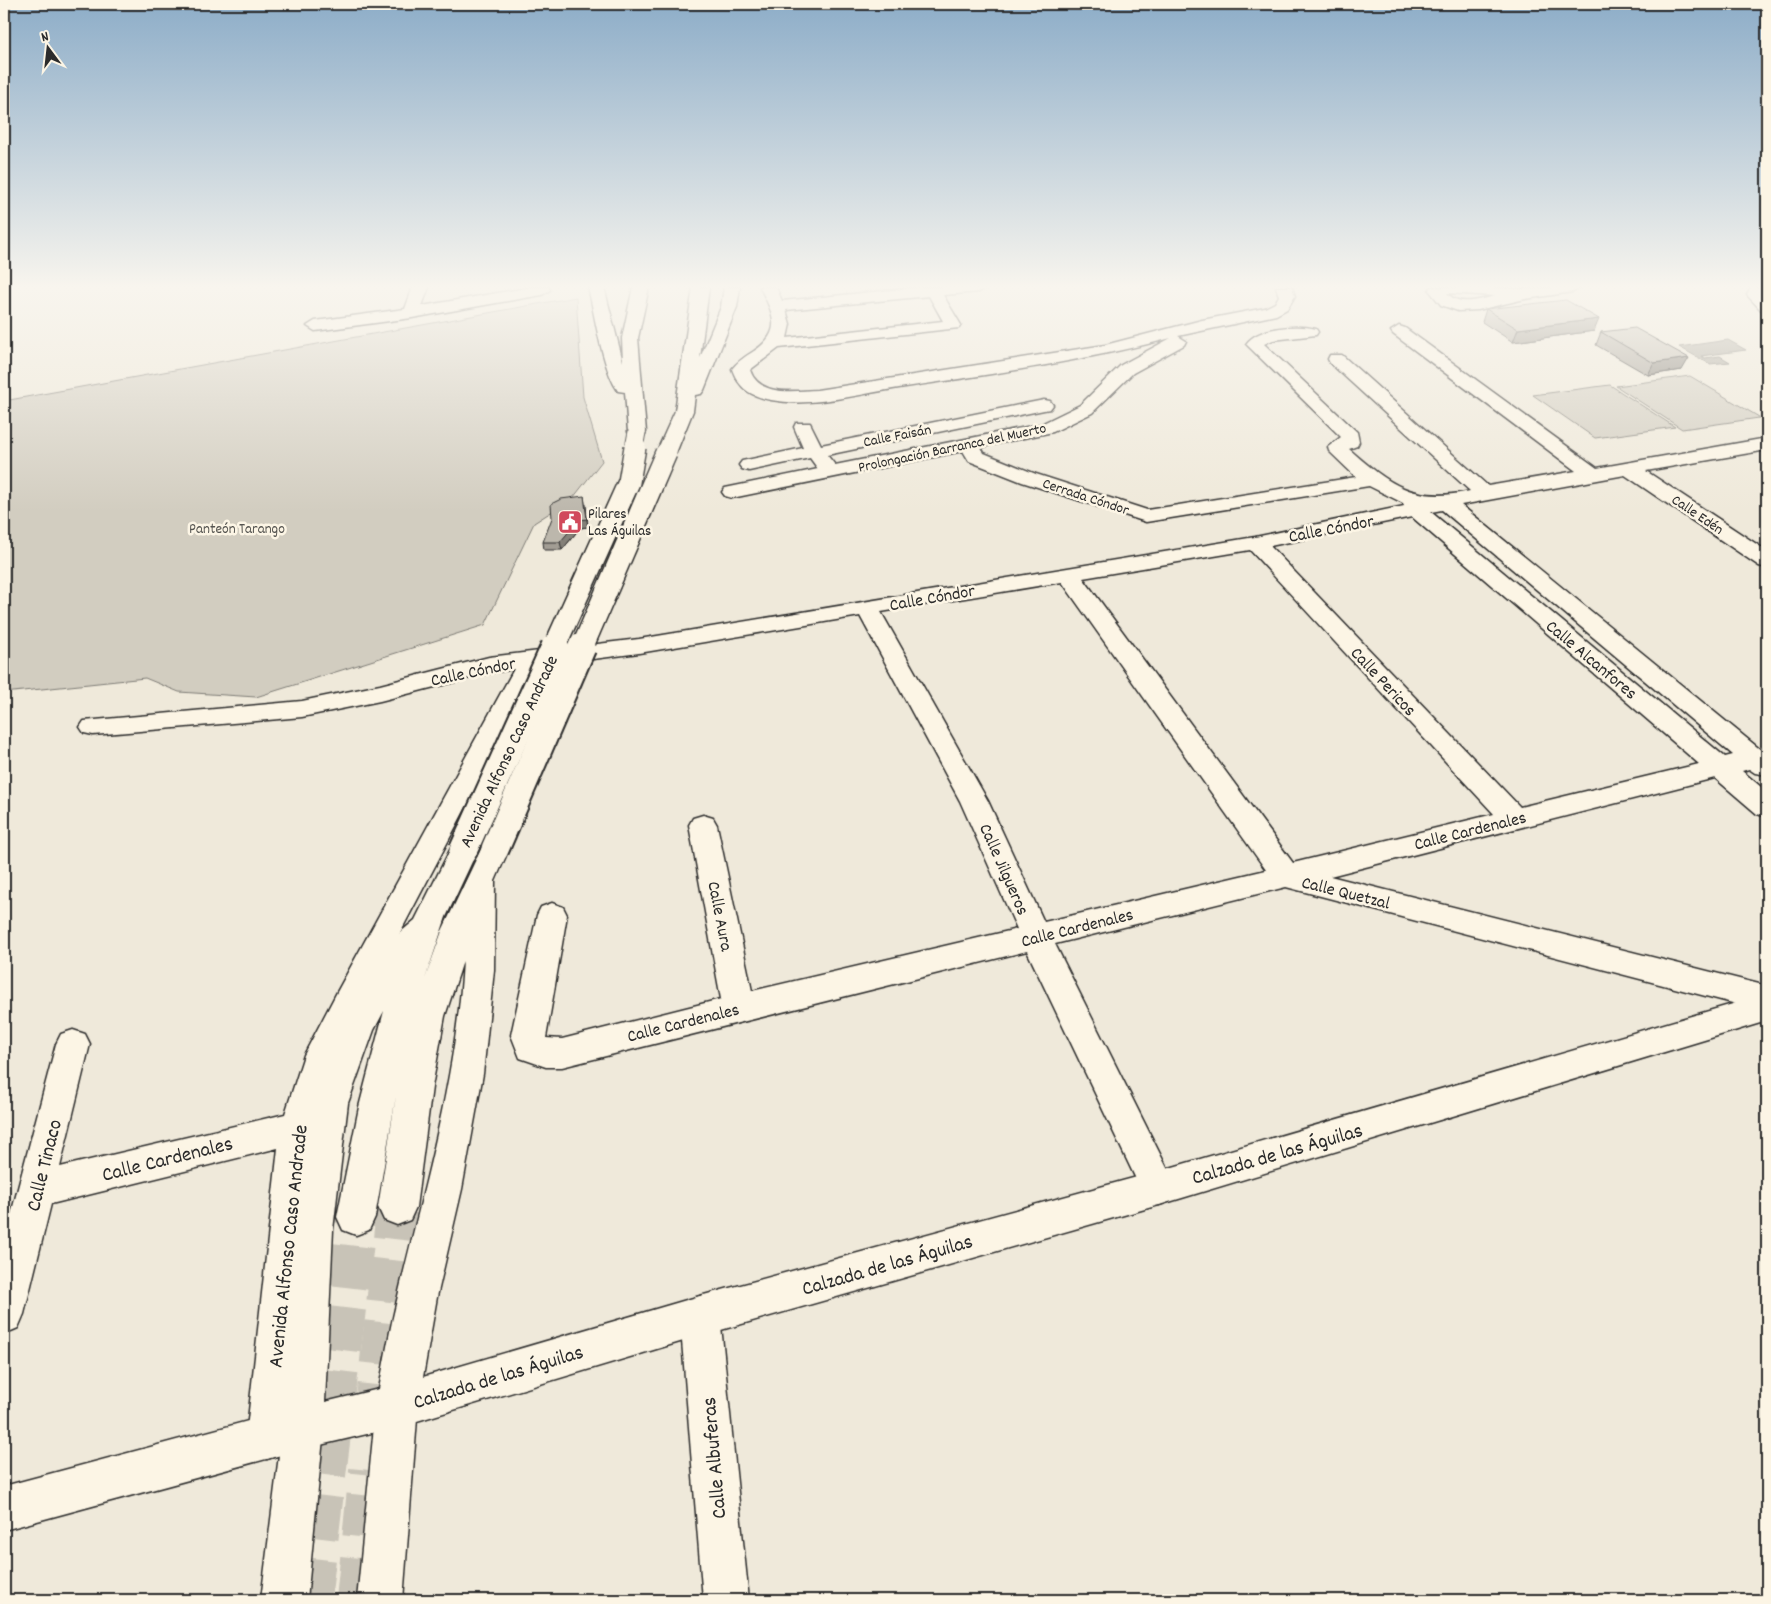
<svg xmlns="http://www.w3.org/2000/svg" width="1771" height="1604" viewBox="0 0 1771 1604" font-family="Dekko,sans-serif">
<style>
.green{fill:#d2cdc0;stroke:#7e7c76}
.water{fill:#a6a399;stroke:#75736d}
.lines{fill:none;stroke-linecap:round;stroke-linejoin:round}
.major-tunnel-far1{stroke:#c8c3b7;stroke-width:33;stroke-dasharray:33 17;stroke-linecap:butt}
.major-tunnel{stroke:#c8c3b7;stroke-width:42;stroke-dasharray:42 21;stroke-linecap:butt}
.minor-casing{stroke:#2b2b2b;stroke-width:3}
.major-casing{stroke:#2b2b2b;stroke-width:3}
.minor{fill:#fcf5e5;fill-rule:evenodd}
.major{fill:#fcf5e5;fill-rule:evenodd}
.major-bridge-far2-casing{stroke:#2b2b2b;stroke-width:19;stroke-linecap:butt}
.major-bridge-far1-casing{stroke:#2b2b2b;stroke-width:24;stroke-linecap:butt}
.major-bridge-casing{stroke:#2b2b2b;stroke-width:31;stroke-linecap:butt}
.major-bridge-far2{stroke:#fcf5e5;stroke-width:17}
.major-bridge-far1{stroke:#fcf5e5;stroke-width:21}
.major-bridge{stroke:#fcf5e5;stroke-width:27}
.wall{fill:#a29d94;stroke:#2b2b2b}
.shaded-wall{fill:#848078;stroke:#2b2b2b}
.building{fill:#bcb7ac;stroke:#2b2b2b}
.labels{text-anchor:middle;stroke-width:5;stroke-linejoin:round;paint-order:stroke}
.far-street-label{font-size:15px;fill:#2b2b2b;stroke:#fcf5e5}
.far-poi-label{font-size:15px;fill:#2b2b2b;stroke:#fcf5e5;text-anchor:start}
.far-park-label{font-size:15px;fill:#555450;stroke:#fcf5e5}
.street-label{font-size:18px;fill:#2b2b2b;stroke:#fcf5e5}
.near-street-label{font-size:21px;fill:#2b2b2b;stroke:#fcf5e5}
</style>
<rect width="100%" height="100%" fill="#efe9da"/>
<filter id="ink" filterUnits="userSpaceOnUse"><feTurbulence type="fractalNoise" baseFrequency=".02" numOctaves="2"/><feDisplacementMap in="SourceGraphic" scale="10" xChannelSelector="R" yChannelSelector="G"/><feConvolveMatrix kernelMatrix="1 2 1 2 8 2 1 2 1" color-interpolation-filters="sRGB"/></filter>
<g filter="url(#ink)">
<g class="green">
<path d="M576,297l7,100 19,64 -29,37 -39,25 -49,102 -229,72 -77,-5 -34,-14 -141,15v-292z"/>
<path d="M1690,376l69,41v1l-77,11 -66,-43z"/>
<path d="M1610,385l65,42 -80,11 -62,-43z"/>
</g>
<path class="water" d="M1728,340l18,10 -45,6 4,2 15,-2 10,6 -20,2 -31,-17z"/>
<g class="lines">
<path class="major-tunnel-far1" d="M396,1212l1,-5"/>
<g class="major-tunnel">
<path d="M374,1427l23,-216"/>
<path d="M310,1600l46,-383"/>
<path d="M357,1600l13,-130"/>
</g>
<defs>
<g id="minor">
<path d="M413,287h16l-7,19 110,-19h16l2,3 -8,5 -130,23 -97,13 -8,-5 8,-5 90,-12z"/>
<path d="M760,287h16l6,14 141,-14h64l-8,5 -36,3 18,30 -2,3 -180,20 -29,22c9,27 44,21 67,20l288,-45 97,-25 63,-12 10,-5 4,-7 -3,-9h16l3,9 -8,13 -11,6 -98,21 8,5 -2,4 -51,28 -41,40 -39,19 -72,15 3,6 52,21 111,36 209,-33 -27,-26 -1,-4 13,-10 -95,-93c12,-17 51,-20 70,-15l2,3 -2,3 -43,5 -9,4 93,88 2,10 -2,4 -8,3c40,35 65,55 121,42l-140,-128 -2,-4 2,-4h12l146,131 88,-15 -183,-137 -2,-3 8,-5 6,2 192,140 170,-30v12l-121,21 121,80v17l-8,-2 -134,-91 -164,30 306,250v20l-12,-2 -6,-4 -7,2 25,21v25l-10,-3 -42,-36 -385,98 437,110v26l-481,-125 -231,57 122,244 -5,12 -13,5 -13,-5 -119,-249 -465,116h-16l-26,-9 -9,-23 26,-120 4,-8 11,-4 11,4 4,8 -21,123 16,1 159,-40 -32,-174 4,-7 10,-3 10,3 4,7 35,166 265,-62 -57,-128 -100,-185 -221,37 -99,13 -179,341 -23,48 -22,72 -25,285 12,-5 15,6 6,15 -17,172h-46l18,-145 -12,4 -15,-6 -6,-15 32,-290 -227,56 -27,110 -6,14 -14,6v-93l52,-197 5,-10 12,-4 12,4 5,10 -30,123 225,-53 19,-59 33,-63 177,-323 -25,4 -109,28 -78,16 -209,18 -9,-2 -4,-6 4,-6 218,-20 78,-16 109,-28 150,-18 616,-102 149,-31 -1,-3 -34,-17 -223,36 -124,-40 -53,-21 -6,-10 -231,47 -7,-2 -3,-4 3,-4 93,-19 -8,-11 -61,13 -7,-2 -3,-4 3,-4 61,-13 -9,-21 2,-4h14l11,22 223,-45 6,1 3,4 -3,4 -6,1 -217,45 8,10 206,-41 39,-19 41,-40 50,-27c-90,24 -180,36 -272,50 -41,6 -87,20 -128,12 -20,-4 -32,-11 -39,-31 6,-8 14,-13 22,-18 30,-20 19,-37 6,-64zM929,296l14,25 -156,17 3,-14 -4,-14zM1442,510l291,245 -8,2 -294,-245zM1412,517l287,247 -179,43 -250,-261zM1250,550l244,264 -201,49 -210,-285zM1062,582l204,288 -222,52 -56,-121 -107,-189z"/>
<path d="M1431,287l94,2 56,-2 -8,5 -48,7 -47,11 -20,1 -17,-6 -12,-15zM1447,293l48,3c-16,4 -36,11 -48,-3z"/>
<path d="M1751,287l15,1 -3,6 4,4v14l-6,-2 -14,-15z"/>
<path d="M700,1296l14,6 6,14 29,284h-46l-23,-284 6,-14z"/>
<path d="M397,1385l15,6 6,15 -15,194h-46l19,-194 6,-15z"/>
</g>
<g id="major">
<path d="M588,287h16l19,75 -1,-24 11,-51h16l-11,51 8,94 -2,4h-14l-2,-4 -3,-40 -7,-1c-16,-23 -23,-76 -30,-104z"/>
<path d="M693,287h16l-9,71 21,-51 3,-20h16l-3,20 -33,83 -3,4 -6,1 -2,16 -17,42 -3,4h-14l-3,-4 19,-42z"/>
<path d="M495,838l10,4 4,7 -14,32 -1,89 -11,104 -21,115 -25,108 -14,80 277,-81 459,-125 608,-177v27l-608,184 -459,131 -303,91 -94,22 -299,81v-44l278,-74 13,-182 19,-127 32,-85 42,-75 27,-23 38,-76 10,-4 10,4 4,7 -31,66 -21,62 17,-48 39,-82 4,-7zM463,961c-6,114 -39,225 -65,335 -8,31 -13,62 -19,93l-54,13 8,-172 15,-127 26,-73 10,-19 -25,96 -22,110 6,13 13,5 13,-5 6,-13 21,-121 -18,111 6,13 13,5 13,-5 6,-13 16,-120 13,-71z"/>
</g>
</defs>
<use href="#minor" class="minor-casing"/>
<use href="#major" class="major-casing"/>
<use href="#minor" class="minor"/>
<use href="#major" class="major"/>
<defs>
<path id="major-bridge-far2" d="M634,448l3,-16"/>
<g id="major-bridge-far1">
<path d="M554,648l75,-166 6,-35"/>
<path d="M582,648l84,-195"/>
</g>
<g id="major-bridge">
<path d="M495,849l87,-202"/>
<path d="M463,851l92,-204"/>
</g>
</defs>
<use href="#major-bridge-far2" class="major-bridge-far2-casing"/>
<use href="#major-bridge-far1" class="major-bridge-far1-casing"/>
<use href="#major-bridge" class="major-bridge-casing"/>
<use href="#major-bridge-far2" class="major-bridge-far2"/>
<use href="#major-bridge-far1" class="major-bridge-far1"/>
<use href="#major-bridge" class="major-bridge"/>
</g>
<g class="wall">
<path d="M1486,309l108,22 -81,11 -31,-20z"/>
<path d="M1601,332l81,38 -34,5 -52,-30z"/>
<path d="M586,504l2,23 -8,1 -18,22h-18l-1,-8z"/>
</g>
<g class="shaded-wall">
<path d="M1599,319l-5,12 -81,11 5,-13z"/>
<path d="M1689,358l-7,12 -34,5 6,-12z"/>
<path d="M584,496l4,31 -8,1 -18,22 -2,-8z"/>
</g>
<g class="building">
<path d="M1566,300l33,19 -81,10 -32,-20z"/>
<path d="M1635,328l54,30 -35,5 -53,-31z"/>
<path d="M584,496l3,23 -8,1 -19,22h-17l9,-24 -1,-14 10,-5z"/>
</g>
</g>
<linearGradient id="sky" x2="0" y2="1"><stop stop-color="#8dadc8"/><stop offset="0.56" stop-color="#f8f5ee"/><stop offset="1" stop-color="#f8f5ee" stop-opacity="0"/></linearGradient>
<rect width="1771" height="512" fill="url(#sky)"/>
<defs>
<symbol id="civic-square" viewBox="-11 -11 22 22"><rect x="-9" y="-9" width="18" height="18" rx="4" fill="#d1495b" stroke="#fcf5e5"/><path d="M-.6-6.5H3V-4.5H.6V-3L4-1V1h2V6H-6V1h2V-1L-.6-3ZM-1.2 2.5V6h2.4V2.5Z" fill="#fff"/></symbol>
</defs>
<g fill-rule="evenodd">
<use href="#civic-square" x="556" y="508" width="28" height="28"/>
</g>
<g class="labels">
<g class="far-street-label">
<text transform="translate(897 435) rotate(-11)" y="5">Calle Faisán</text>
<text transform="translate(952 447) rotate(-12)" y="5">Prolongación Barranca del Muerto</text>
<text transform="translate(1086 496) rotate(18)" y="5">Cerrada Cóndor</text>
<text transform="translate(1698 514) rotate(34)" y="5">Calle Edén</text>
</g>
<g class="far-poi-label">
<text x="588" y="518">Pilares<tspan x="588" dy="17">Las Águilas</tspan></text>
</g>
<g class="far-park-label">
<text x="237" y="533">Panteón Tarango</text>
</g>
<g class="street-label">
<text transform="translate(1331 528) rotate(-11)" y="6">Calle Cóndor</text>
<text transform="translate(932 597) rotate(-10)" y="6">Calle Cóndor</text>
<text transform="translate(1592 659) rotate(40)" y="6">Calle Alcanfores</text>
<text transform="translate(473 671) rotate(-12)" y="6">Calle Cóndor</text>
<text transform="translate(1384 681) rotate(47)" y="6">Calle Pericos</text>
<text transform="translate(508 751) rotate(-65)" y="6">Avenida Alfonso Caso Andrade</text>
<text transform="translate(1470 830) rotate(-14)" y="6">Calle Cardenales</text>
<text transform="translate(1005 869) rotate(66)" y="6">Calle Jilgueros</text>
<text transform="translate(1346 892) rotate(14)" y="6">Calle Quetzal</text>
<text transform="translate(721 916) rotate(79)" y="6">Calle Aura</text>
<text transform="translate(1077 927) rotate(-14)" y="6">Calle Cardenales</text>
<text transform="translate(683 1022) rotate(-14)" y="6">Calle Cardenales</text>
</g>
<g class="near-street-label">
<text transform="translate(1277 1153) rotate(-16)" y="7">Calzada de las Águilas</text>
<text transform="translate(167 1158) rotate(-14)" y="7">Calle Cardenales</text>
<text transform="translate(43 1165) rotate(-76)" y="7">Calle Tinaco</text>
<text transform="translate(287 1246) rotate(-84)" y="7">Avenida Alfonso Caso Andrade</text>
<text transform="translate(887 1264) rotate(-16)" y="7">Calzada de las Águilas</text>
<text transform="translate(498 1376) rotate(-17)" y="7">Calzada de las Águilas</text>
<text transform="translate(713 1458) rotate(-95)" y="7">Calle Albuferas</text>
</g>
</g>
<rect width="1771" height="1604" fill="none" stroke="#fcf5e5" stroke-width="20"/>
<rect x="10" y="10" width="1751" height="1584" fill="none" stroke="#2b2b2b" stroke-width="2" filter="url(#ink)"/>
<g transform="translate(48 48) rotate(345)" stroke="#fcf5e5" stroke-width="4" paint-order="stroke">
<path d="M0-4L9 19L0 12L-9 19Z" fill="#2b2b2b"/>
<text y="-8" font-size="14" font-weight="bold" text-anchor="middle" fill="#2b2b2b">N</text>
</g>
</svg>
